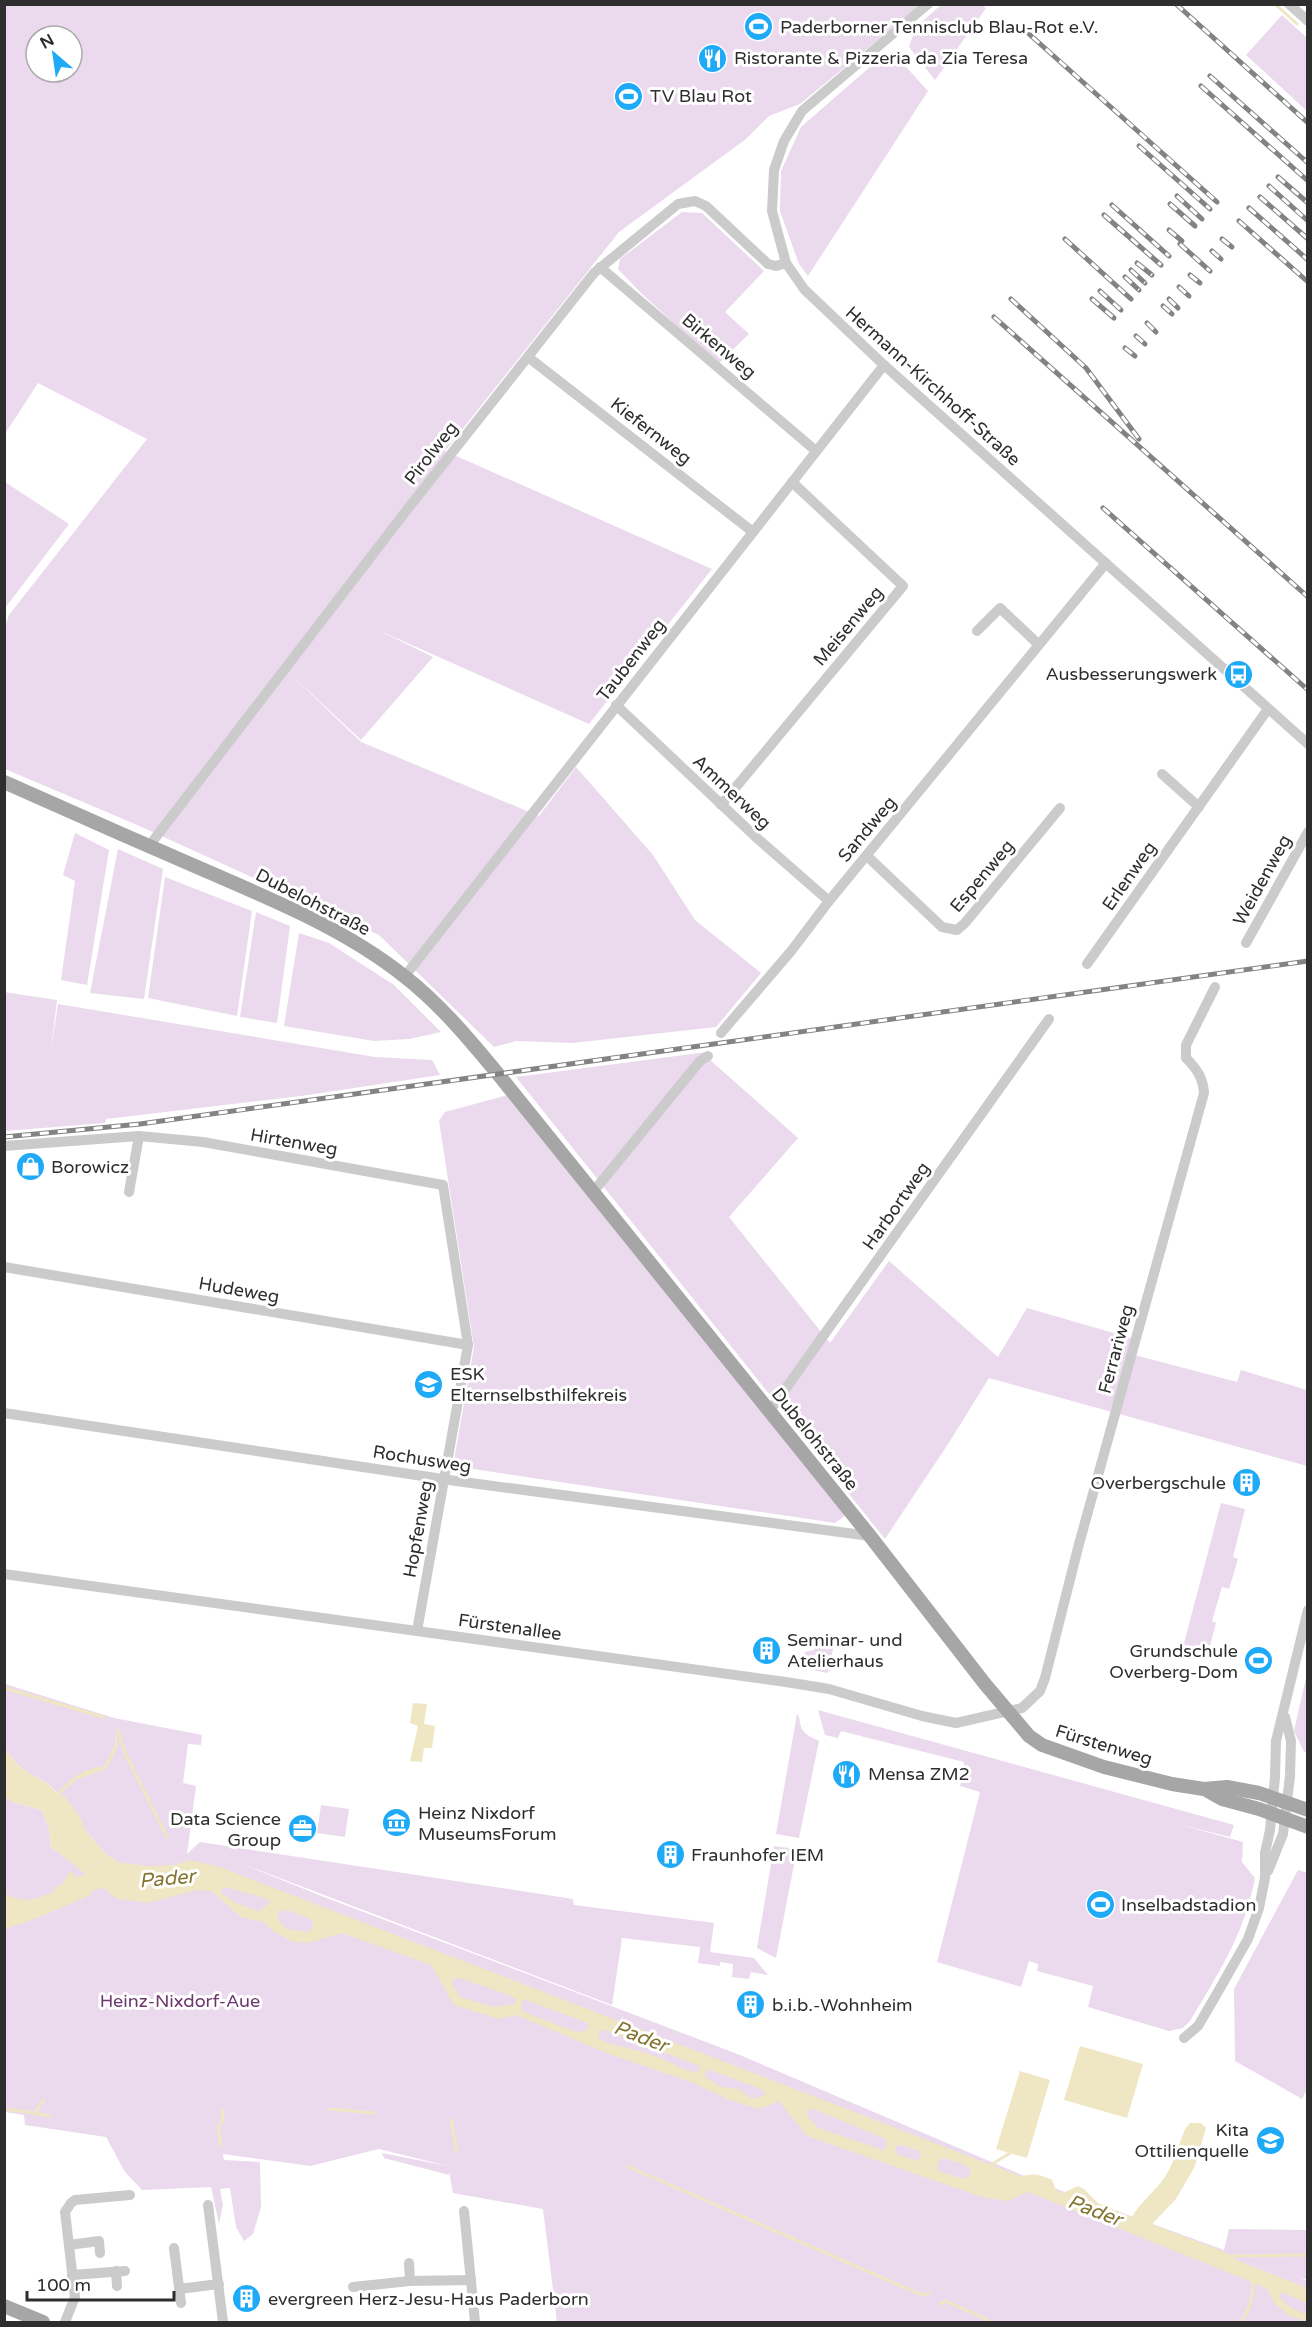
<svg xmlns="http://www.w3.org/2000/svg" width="1312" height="2327" viewBox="0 0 1312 2327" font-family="'Varela Round',sans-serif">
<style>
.green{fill:#ebd9ed;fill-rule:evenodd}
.water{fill:#efe7c4;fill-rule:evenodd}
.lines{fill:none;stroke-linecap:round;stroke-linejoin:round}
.stream{stroke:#efe7c4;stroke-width:3}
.river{stroke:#efe7c4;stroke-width:18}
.minor{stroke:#cbcbcb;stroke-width:10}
.major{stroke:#a6a6a6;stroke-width:14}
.rail-casing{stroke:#838383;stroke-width:5}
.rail{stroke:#fff;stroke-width:3;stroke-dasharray:9;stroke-linecap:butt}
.labels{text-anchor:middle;stroke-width:6;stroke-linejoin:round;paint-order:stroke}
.poi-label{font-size:18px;fill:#2e2e2e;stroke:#fff;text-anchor:start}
.street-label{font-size:18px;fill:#2e2e2e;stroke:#fff}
.park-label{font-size:18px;fill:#6c376e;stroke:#fff}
.water-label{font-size:20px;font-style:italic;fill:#84742f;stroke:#fff}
</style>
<rect width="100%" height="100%" fill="#fff"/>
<g class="green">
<path d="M942,4l39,1 5,3 -51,72 -26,-33 7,-20z"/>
<path d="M5,5h915l-120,99 -31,12 -23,23 -127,93 -174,219 267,118 -123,155 -211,-94 55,27 -72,83 -78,-73 78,75 178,74 37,-49 77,88 42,65 66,53 -45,54 -143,16 -57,-2 -22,6 -115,-112 -244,-111 -130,-55 -1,-140 5,-14 138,-176 -109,-56 -33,51zM36,36h36v36h-36z"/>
<path d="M1282,15l25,23v73l-61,-56z"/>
<path d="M897,57l31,34 -120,185 -9,-12 -19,-53 1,-40 20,-44 77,-67z"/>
<path d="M682,212l20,1 62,58 -39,41 24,22 -31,30 -77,-71 -23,-24 2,-10z"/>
<path d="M5,482l64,42 -64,84z"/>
<path d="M75,833l34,17 -22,135 -26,-5 14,-99 -12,-6z"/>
<path d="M118,849l45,20 -19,130 -54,-6z"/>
<path d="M165,877l87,34 -15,105 -89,-18z"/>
<path d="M256,912l34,14 -13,97 -37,-6z"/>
<path d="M299,933l30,10 65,42 47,47 -32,7 -35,2 -90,-15z"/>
<path d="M4,992l53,8 -6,51 7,-47 317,53 57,3 8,15 -139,21 -195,23 -1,4 -100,8z"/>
<path d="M707,1052l2,7 89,79 -69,79 101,126 59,-82 109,96 29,-49 104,30 -4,15 110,29 4,-12 66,20v76l-318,-88 -39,63 -65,98 -369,-462z"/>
<path d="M508,1095l338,420 -11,8 -382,-57 21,-119 -35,-226 6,-9z"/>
<path d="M1221,1503l24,6 -12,48 5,2 -9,30 -7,-2 -10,34 4,2 -8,30 -25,-6z"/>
<path d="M815,1646l18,3 -5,24 -26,-5 3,-16 9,-2z"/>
<path d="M1307,1673l1,78 -4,1 -10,-21z"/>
<path d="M5,1684l109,34 88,17 -1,10 -13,-1 -5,39 13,3 -9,68 13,-12 373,57 1,6 140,18 -4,29 44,6 14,17 -17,-3 -2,7 -17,-2 1,-13 -13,-2v4l-22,-3 2,-16 -78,-9 -10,67 -372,-142 84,34 411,156 308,131 181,66 5,-21 78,1v50l-12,-4 12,5v41h-750l-14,-113 -90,-16 -4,-22v4l-65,-17 -2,-5 66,13 -69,-17 -69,17 -87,-12 1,6 36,2 1,45 -8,27 -9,7 -8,-14 -6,-39 -10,1 3,16 -4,19 -8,-37 -69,3 -17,-18 -19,-35 -81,-12 -1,-10 -19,-3v-183l18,-8 -4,-20 -14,-7v-98l7,6 30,8 7,20 2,17 17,12 38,-5 -21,-24 -4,-9 -19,-24 -14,-13 -27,-16 -16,-19z"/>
<path d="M818,1710l416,115 -4,12 -52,-13 65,18 -1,20 13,16c-11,57 -36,94 -65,143l-7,7 -14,3 -81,-24 5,-21 -56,-15 1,-7 -9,-3 -8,26 -84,-25 43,-170 -20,-6 4,-16 -1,-1 1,-7 -123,-31 -3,7 -13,-3z"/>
<path d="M797,1714c4,5 2,9 5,15 3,6 11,9 17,12l-20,97 -23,-4z"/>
<path d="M321,1805l28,4 -4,28 -28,-4z"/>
<path d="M774,1846l23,3 -21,109 -19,-10z"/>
<path d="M1298,1870l10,3v214l-6,12 -67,-38 -1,-72z"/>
</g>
<g class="water">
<path d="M413,1703l14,1 -3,20 11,2 -3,22h-8l-2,14 -12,-1 8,-35 -8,-3z"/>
<path d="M115,1733c7,11 -3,25 -9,36l-30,11 -16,14 6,4 15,21 4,11 21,24 12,8 28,4 28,-1 16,-5 30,7 800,309c17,-2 16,-3 32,4l4,10 7,3 15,-7 6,3 14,14 34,14c8,-15 23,-25 33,-40 9,-14 14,-33 20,-48l5,-6h11l5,5 -11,38 -19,33 -24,25 72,28 15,9 68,27v15l-26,-11 -2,4c5,9 19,16 28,18v7l-17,-5 -15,-12 -8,-15 -20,-9 -219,-88 -20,9 -23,-3 -178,-62 -28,-35 -20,8 -29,-9 -39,-18 -82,-28 -93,-39 -17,4 -45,-14 -23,-40 -89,-32 -33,10 -16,-1 -20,-11 -9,-9 -23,-5 -30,-26 -14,-1 -48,13 -32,-4 -66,-52 -2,-17 -7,-20 -30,-8 -8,-6 1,-47 16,19 27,16 9,9 16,-15 14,-8 17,-4 11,-21zM226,1887l41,12 3,4 -12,8 -24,-9 -12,-8 -1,-4zM287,1910l23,9 4,6 -5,7 -22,-3 -10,-10 2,-7zM459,1978l50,17 8,5 -2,4 -22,3 -33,-10 -8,-13 1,-5zM523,1999l65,24 1,4 -2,3 -11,2 -50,-19 -5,-5zM605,2030l95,36 -1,4 -4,3c-18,-6 -34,-16 -53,-21 -15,-5 -30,-5 -44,-14l1,-6zM708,2069l55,21 2,5 -13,4 -14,-10 -17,-2 -17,-11zM811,2108l75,31 1,7 -4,4 -65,-22 -12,-14zM901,2145l19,6 1,6 -5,4 -17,-6 -4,-4 1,-5zM944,2158l21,7 6,5 -1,5 -6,4 -26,-8 -1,-4 2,-7z"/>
<path d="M70,1871l23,23 -56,24 -32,11v-35c23,11 31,4 54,-4z"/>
<path d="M1080,2046l63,18 -16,54 -63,-18z"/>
<path d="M1020,2071l30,9 -23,78 -31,-9z"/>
</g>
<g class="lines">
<g class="stream">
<path d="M1275,4l22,20"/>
<path d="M4,1688l99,29"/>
<path d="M118,1730l7,23 42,84"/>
<path d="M4,2109l31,4 9,-13"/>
<path d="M330,2109l44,4"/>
<path d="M35,2113l14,3"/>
<path d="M451,2120l6,31"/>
<path d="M221,2146l-3,-18 5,-8 -1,-10"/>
<path d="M627,2166l295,129 7,-2"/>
<path d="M989,2166l21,-13"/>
<path d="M1228,2256l80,-1"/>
<path d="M940,2304l6,-3 46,21"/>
<path d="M1241,2322c9,-14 13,-25 12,-43"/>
</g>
<path class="river" d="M62,1894l22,-10 30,-9"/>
<g class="minor">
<path d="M928,4l-126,107 -18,30 -10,29 -2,41 14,52 18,26 80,76 424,379"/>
<path d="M1289,4l19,17"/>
<path d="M600,267l216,184"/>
<path d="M528,357l225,175"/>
<path d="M977,631l23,-23 38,36"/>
<path d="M616,705l142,134 71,62"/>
<path d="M1162,774l37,33"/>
<path d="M721,805l182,-219 -111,-104"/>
<path d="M149,846l257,-335 188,-238 84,-69 17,-3 11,5 62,58 8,2 10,-3"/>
<path d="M867,856l75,71 15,3 8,-7 95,-115"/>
<path d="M1246,943l62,-111"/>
<path d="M1087,964l181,-255"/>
<path d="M405,976l479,-611"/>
<path d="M721,1033l71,-83 37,-49 277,-338"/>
<path d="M4,1146l135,-10 64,6 240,43 25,160 -51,286"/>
<path d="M129,1192l10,-56"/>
<path d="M593,1192l107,-131 8,-5"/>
<path d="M4,1267l464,78"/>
<path d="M769,1412l280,-393"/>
<path d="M4,1413l452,68 414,55"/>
<path d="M4,1574l782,108 43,7 93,27 34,7 66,-15 18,-17 5,-13 34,-134 125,-451c-1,-15 -7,-24 -18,-35v-13l29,-58"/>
<path d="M1268,1871l15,-37 7,-58 1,-35 -6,-24"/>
<path d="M1184,2038l14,-12 17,-29 33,-58 11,-31 6,-30v-25l5,-23 5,-53 1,-36 32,-131"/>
<path d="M208,2205l15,117"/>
<path d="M464,2211l11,111"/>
<path d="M69,2245l30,-4 1,12"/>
<path d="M174,2248l7,55"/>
<path d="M409,2263l1,18"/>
<path d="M116,2271l1,15"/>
<path d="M72,2275l53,-4"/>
<path d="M353,2287l57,-6 61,-1"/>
<path d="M179,2289l40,-5"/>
<path d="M65,2322l10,-25 -10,-85 6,-9 4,-3 55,-5"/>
</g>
<g class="major">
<path d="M4,782c67,30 133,59 200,88 69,30 141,59 200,106 36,28 65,63 94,98l372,462 115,148 44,52 13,9 62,22 68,17 32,5 23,-2 32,6 49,17"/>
<path d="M1206,1790l16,9 37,10 49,18"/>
<path d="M4,2306l39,16"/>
</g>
<defs>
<g id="rail">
<path d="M1176,4l132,119"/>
<path d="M1019,25l198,177"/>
<path d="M1210,76l98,87"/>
<path d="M1201,86l107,95"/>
<path d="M1139,146l71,63"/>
<path d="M1278,177l30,26"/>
<path d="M1269,186l39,35"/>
<path d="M1177,196l25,23"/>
<path d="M1260,197l48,42"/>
<path d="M1170,204l25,22"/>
<path d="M1112,205l57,51"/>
<path d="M1249,208l59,52"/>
<path d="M1104,215l57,50"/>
<path d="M1239,221l69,61"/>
<path d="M1169,230l13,11"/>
<path d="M1065,239l66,60"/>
<path d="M1222,239l10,8"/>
<path d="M1180,244l30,27"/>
<path d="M1212,251l9,8"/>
<path d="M1137,263l15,12"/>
<path d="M1131,270l14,13"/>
<path d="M1190,275l10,8"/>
<path d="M1125,277l14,13"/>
<path d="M1179,287l10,9"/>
<path d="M1100,291l21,19"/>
<path d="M1011,299l75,69 53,71"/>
<path d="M1092,299l22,19"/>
<path d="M1169,299l9,9"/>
<path d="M1163,306l9,8"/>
<path d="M994,317l314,280"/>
<path d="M1147,323l9,9"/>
<path d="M1136,336l9,8"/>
<path d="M1125,348l10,8"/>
<path d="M1103,508l205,182"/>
<path d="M4,1137l136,-13 1168,-163"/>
</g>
</defs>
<use href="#rail" class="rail-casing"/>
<use href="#rail" class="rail"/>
</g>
<defs>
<symbol id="stadium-disc" viewBox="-11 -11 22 22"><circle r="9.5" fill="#1eaaf7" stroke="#fff"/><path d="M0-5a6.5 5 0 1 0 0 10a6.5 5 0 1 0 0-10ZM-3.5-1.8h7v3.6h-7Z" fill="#fff"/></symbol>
<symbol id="restaurant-disc" viewBox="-11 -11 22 22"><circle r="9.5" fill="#1eaaf7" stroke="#fff"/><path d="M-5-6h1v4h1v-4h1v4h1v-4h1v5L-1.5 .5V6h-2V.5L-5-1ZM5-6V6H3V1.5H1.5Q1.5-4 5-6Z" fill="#fff"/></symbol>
<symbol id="bus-disc" viewBox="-11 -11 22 22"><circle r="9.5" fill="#1eaaf7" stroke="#fff"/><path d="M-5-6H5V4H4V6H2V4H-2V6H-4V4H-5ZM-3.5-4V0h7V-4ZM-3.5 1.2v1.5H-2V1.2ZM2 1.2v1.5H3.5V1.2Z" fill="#fff"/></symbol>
<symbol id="shop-disc" viewBox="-11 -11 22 22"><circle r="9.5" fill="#1eaaf7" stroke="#fff"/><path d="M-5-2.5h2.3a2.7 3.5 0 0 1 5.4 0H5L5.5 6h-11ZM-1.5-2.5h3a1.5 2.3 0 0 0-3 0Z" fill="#fff"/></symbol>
<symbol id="school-disc" viewBox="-11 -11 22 22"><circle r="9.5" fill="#1eaaf7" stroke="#fff"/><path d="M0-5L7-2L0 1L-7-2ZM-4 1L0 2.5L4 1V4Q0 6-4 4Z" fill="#fff"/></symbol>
<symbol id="building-disc" viewBox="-11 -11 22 22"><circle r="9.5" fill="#1eaaf7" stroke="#fff"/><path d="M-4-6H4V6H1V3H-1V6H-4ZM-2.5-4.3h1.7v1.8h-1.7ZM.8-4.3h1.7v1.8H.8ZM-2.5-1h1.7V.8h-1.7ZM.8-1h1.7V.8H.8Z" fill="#fff"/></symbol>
<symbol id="museum-disc" viewBox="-11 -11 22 22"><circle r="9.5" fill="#1eaaf7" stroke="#fff"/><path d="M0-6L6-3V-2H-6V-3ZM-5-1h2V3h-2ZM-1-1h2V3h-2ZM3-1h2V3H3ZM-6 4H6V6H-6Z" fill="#fff"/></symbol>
<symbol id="office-disc" viewBox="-11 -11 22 22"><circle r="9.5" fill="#1eaaf7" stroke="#fff"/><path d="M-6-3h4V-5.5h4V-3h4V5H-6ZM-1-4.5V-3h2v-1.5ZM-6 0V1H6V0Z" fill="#fff"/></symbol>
</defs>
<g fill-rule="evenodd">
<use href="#stadium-disc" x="742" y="10" width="33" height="33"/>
<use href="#restaurant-disc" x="696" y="42" width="33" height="33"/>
<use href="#stadium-disc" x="612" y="80" width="33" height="33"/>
<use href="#bus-disc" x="1222" y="658" width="33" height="33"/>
<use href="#shop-disc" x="14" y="1150" width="33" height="33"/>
<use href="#school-disc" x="412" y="1368" width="33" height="33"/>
<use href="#building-disc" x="1230" y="1466" width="33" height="33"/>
<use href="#building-disc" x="750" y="1634" width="33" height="33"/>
<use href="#stadium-disc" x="1242" y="1644" width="33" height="33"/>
<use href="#restaurant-disc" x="830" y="1758" width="33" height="33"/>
<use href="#museum-disc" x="380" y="1806" width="33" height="33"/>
<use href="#office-disc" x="286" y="1812" width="33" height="33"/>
<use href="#building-disc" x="654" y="1838" width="33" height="33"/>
<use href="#stadium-disc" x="1084" y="1888" width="33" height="33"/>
<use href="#building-disc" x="734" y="1988" width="33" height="33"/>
<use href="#school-disc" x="1254" y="2124" width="33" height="33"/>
<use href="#building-disc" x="230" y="2282" width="33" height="33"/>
</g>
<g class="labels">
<g class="poi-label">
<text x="780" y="33">Paderborner Tennisclub Blau-Rot e.V.</text>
<text x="734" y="64">Ristorante &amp; Pizzeria da Zia Teresa</text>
<text x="650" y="102">TV Blau Rot</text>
<text x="1217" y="680" text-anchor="end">Ausbesserungswerk</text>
<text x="51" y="1173">Borowicz</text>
<text x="450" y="1380">ESK<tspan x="450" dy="21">Elternselbsthilfekreis</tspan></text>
<text x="1226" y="1489" text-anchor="end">Overbergschule</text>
<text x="787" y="1646">Seminar- und<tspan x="787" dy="21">Atelierhaus</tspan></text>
<text x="1238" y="1657" text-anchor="end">Grundschule<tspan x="1238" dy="21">Overberg-Dom</tspan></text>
<text x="868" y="1780">Mensa ZM2</text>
<text x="418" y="1819">Heinz Nixdorf<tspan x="418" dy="21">MuseumsForum</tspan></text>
<text x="281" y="1825" text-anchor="end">Data Science<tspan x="281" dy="21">Group</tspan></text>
<text x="691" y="1861">Fraunhofer IEM</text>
<text x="1121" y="1911">Inselbadstadion</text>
<text x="772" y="2011">b.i.b.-Wohnheim</text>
<text x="1249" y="2136" text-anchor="end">Kita<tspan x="1249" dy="21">Ottilienquelle</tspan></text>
<text x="268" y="2305">evergreen Herz-Jesu-Haus Paderborn</text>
</g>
<g class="street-label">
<text transform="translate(719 346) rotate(40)" y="6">Birkenweg</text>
<text transform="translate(933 386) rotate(42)" y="6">Hermann-Kirchhoff-Straße</text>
<text transform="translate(651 431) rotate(38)" y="6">Kiefernweg</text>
<text transform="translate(431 453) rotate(-52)" y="6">Pirolweg</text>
<text transform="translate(848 626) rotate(-50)" y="6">Meisenweg</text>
<text transform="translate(631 660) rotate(-52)" y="6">Taubenweg</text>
<text transform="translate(732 792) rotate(43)" y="6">Ammerweg</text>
<text transform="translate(867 829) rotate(-50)" y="6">Sandweg</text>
<text transform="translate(982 876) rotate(-50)" y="6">Espenweg</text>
<text transform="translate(1129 876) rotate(-55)" y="6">Erlenweg</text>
<text transform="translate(1262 880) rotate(-61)" y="6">Weidenweg</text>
<text transform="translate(313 902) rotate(27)" y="6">Dubelohstraße</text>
<text transform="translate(294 1142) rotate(10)" y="6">Hirtenweg</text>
<text transform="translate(896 1206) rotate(-55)" y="6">Harbortweg</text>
<text transform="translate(239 1290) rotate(10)" y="6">Hudeweg</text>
<text transform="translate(1116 1349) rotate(-75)" y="6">Ferrariweg</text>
<text transform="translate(815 1439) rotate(51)" y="6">Dubelohstraße</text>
<text transform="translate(422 1459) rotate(9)" y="6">Rochusweg</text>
<text transform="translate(418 1529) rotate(-80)" y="6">Hopfenweg</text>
<text transform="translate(510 1627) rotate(8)" y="6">Fürstenallee</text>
<text transform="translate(1104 1745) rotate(17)" y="6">Fürstenweg</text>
</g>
<g class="park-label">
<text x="180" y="2007">Heinz-Nixdorf-Aue</text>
</g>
<g class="water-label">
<text transform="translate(167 1878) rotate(-5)" y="7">Pader</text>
<text transform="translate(641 2036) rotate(21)" y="7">Pader</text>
<text transform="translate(1095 2210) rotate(21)" y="7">Pader</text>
</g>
</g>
<rect width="1312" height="2327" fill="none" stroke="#2e2e2e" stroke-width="12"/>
<g transform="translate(54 54) rotate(331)"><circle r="28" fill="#ffffff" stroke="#ababab" stroke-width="1.5"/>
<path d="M0-4.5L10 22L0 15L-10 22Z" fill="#1eaaf7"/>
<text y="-9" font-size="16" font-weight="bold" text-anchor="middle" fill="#2e2e2e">N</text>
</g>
<path d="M27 2291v9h147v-9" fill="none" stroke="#2e2e2e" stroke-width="3"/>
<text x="36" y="2291" font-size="18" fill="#2e2e2e" stroke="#ffffff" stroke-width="4.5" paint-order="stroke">100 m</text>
</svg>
